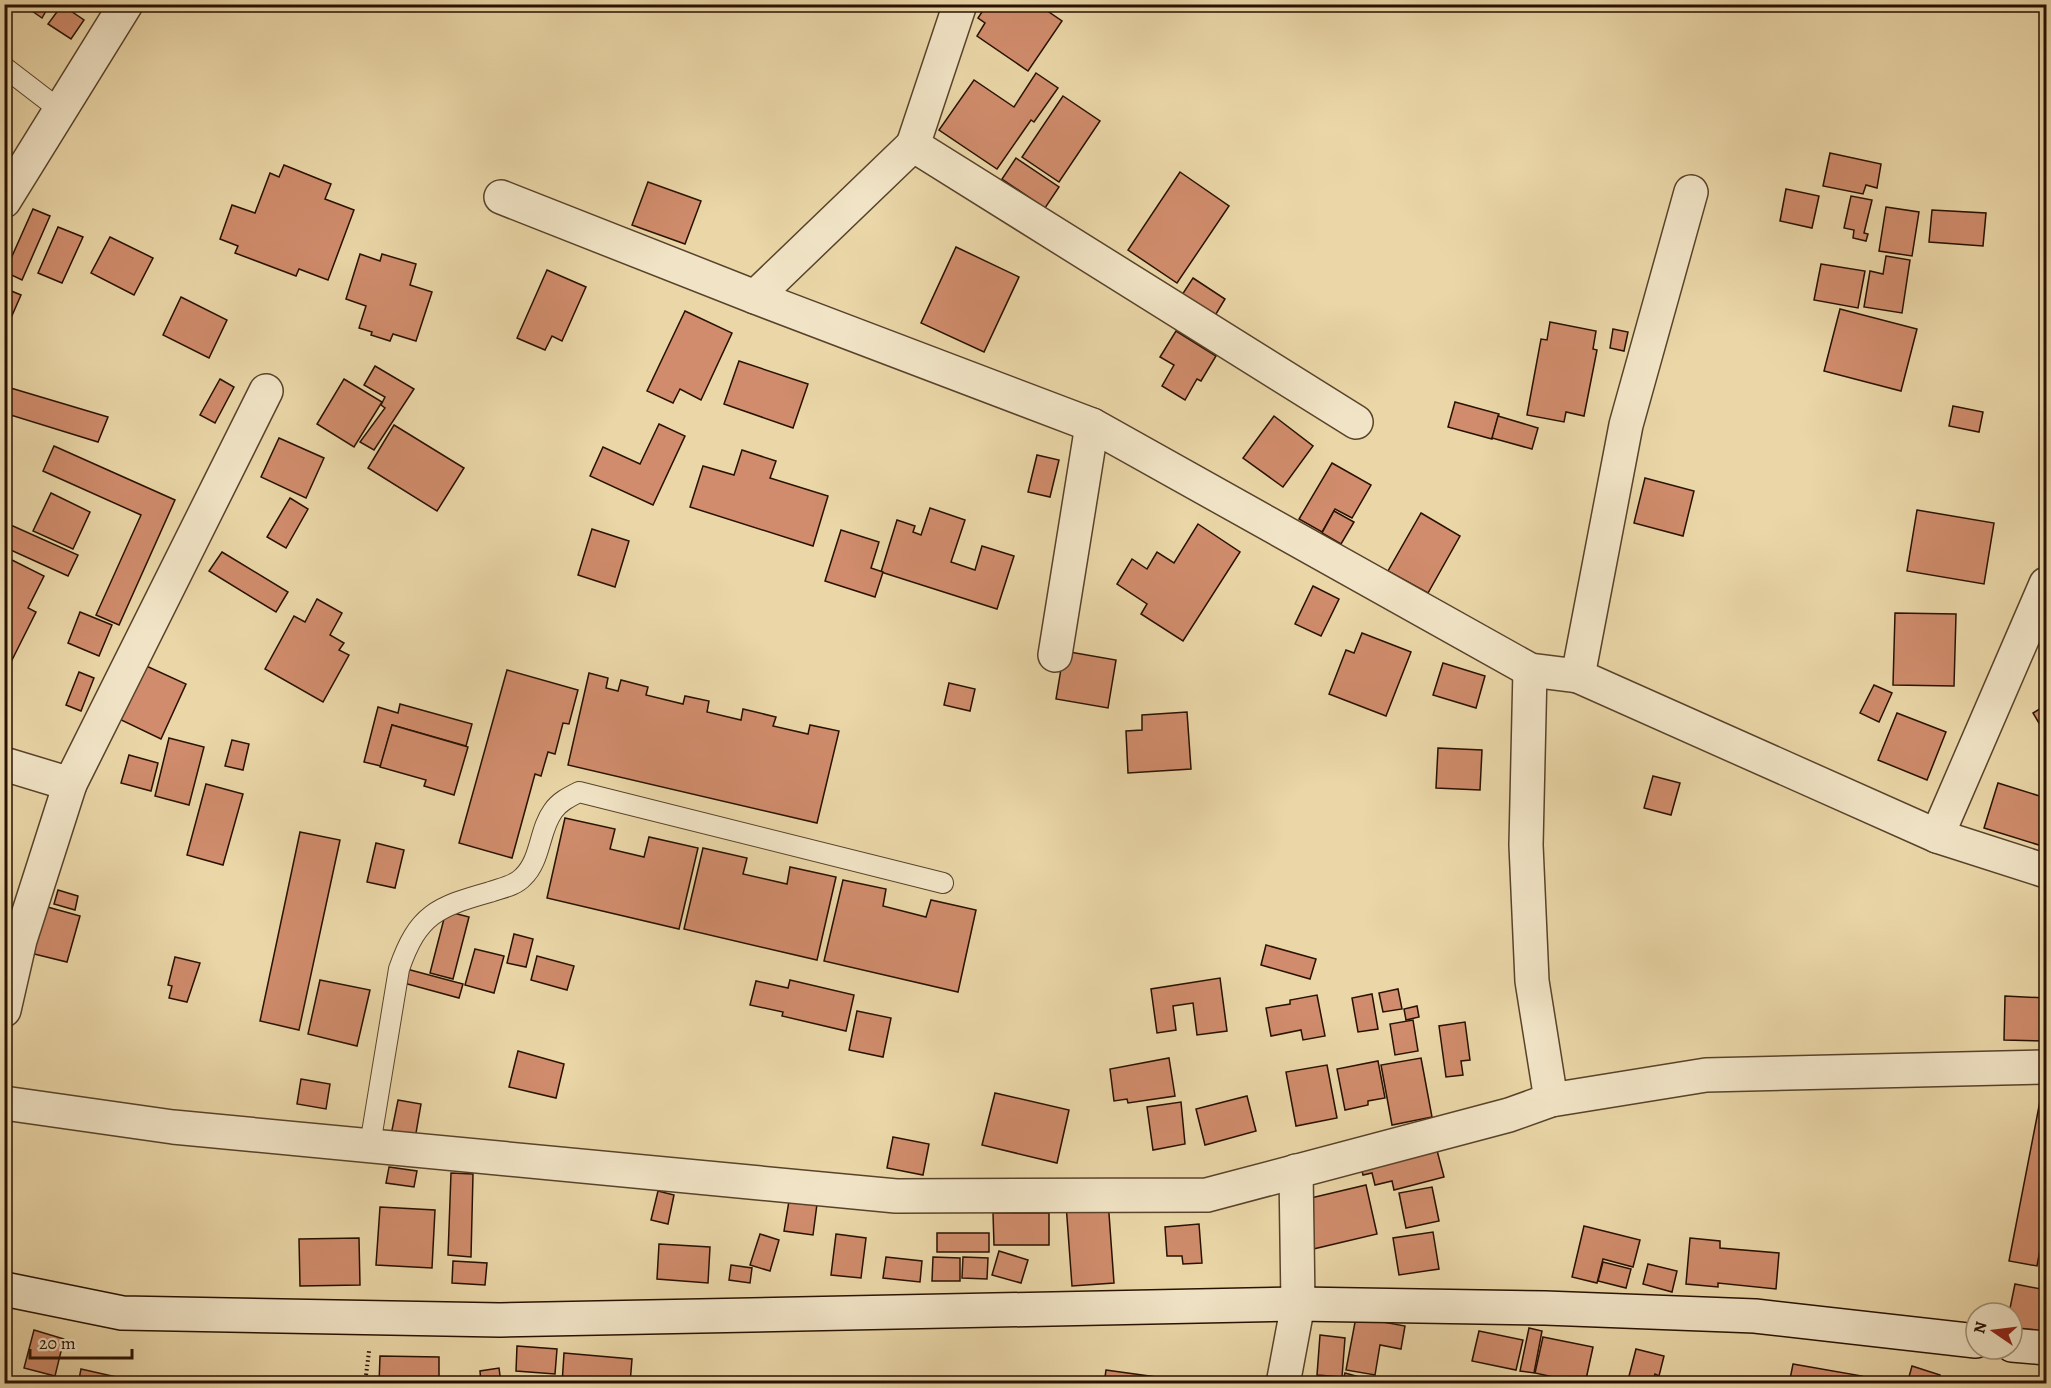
<svg xmlns="http://www.w3.org/2000/svg" width="2051" height="1388" viewBox="0 0 2051 1388" font-family="Alegreya,serif">
<style>
.building{fill:#d08c6c;stroke:#281101;stroke-width:1.5}
.lines{fill:none;stroke-linecap:round;stroke-linejoin:round}
.lane-casing{stroke:#58422a;stroke-width:22}
.street-casing{stroke:#58422a;stroke-width:36}
.secondary-casing{stroke:#281101;stroke-width:36}
.path{stroke:#281101;stroke-width:4;stroke-dasharray:1.5 3;stroke-linecap:butt}
.lane{stroke:#f1e4c6;stroke-width:20}
.street{stroke:#f1e4c6;stroke-width:33}
.secondary{stroke:#f1e4c6;stroke-width:33}
</style>
<rect width="100%" height="100%" fill="#ead6a7"/>
<filter id="stains"><feTurbulence type="fractalNoise" baseFrequency=".00333" numOctaves="4"/><feColorMatrix values="0 0 0 0 .2 0 0 0 0 .09 0 0 0 0 .02 0 0 0 .5 -.17"/></filter>
<radialGradient id="worn" r=".72"><stop offset=".6" stop-color="#630" stop-opacity="0"/><stop offset="1" stop-color="#630" stop-opacity=".3"/></radialGradient>
<g class="building">
<path d="M22,4h28l-8,14z"/>
<path d="M987,4h50l25,17 -34,50 -51,-35 8,-13 -7,-5z"/>
<path d="M62,5l22,15 -13,19 -23,-15z"/>
<path d="M1036,73l22,15 -24,34 -3,-2 -34,49 -58,-39 35,-50 40,27z"/>
<path d="M1063,96l37,25 -41,61 -37,-25z"/>
<path d="M1830,153l51,11 -4,24 -11,-3 -3,9 -40,-8z"/>
<path d="M1016,158l43,29 -14,21 -43,-29z"/>
<path d="M284,165l47,19 -6,15 29,11 -26,70 -29,-11 -3,7 -61,-23 3,-7 -18,-7 12,-34 23,8 15,-40 9,4z"/>
<path d="M1180,172l49,34 -52,77 -49,-33z"/>
<path d="M648,182l53,19 -16,43 -53,-19z"/>
<path d="M1786,189l33,7 -7,32 -32,-7z"/>
<path d="M1851,196l21,4 -8,33 4,1 -2,7 -13,-3 1,-8 -10,-2z"/>
<path d="M1886,207l33,5 -7,44 -33,-5z"/>
<path d="M33,209l17,7 -28,64 -17,-8z"/>
<path d="M1932,210l54,3 -3,33 -54,-4z"/>
<path d="M58,227l25,10 -21,46 -24,-10z"/>
<path d="M110,237l43,21 -19,37 -43,-22z"/>
<path d="M956,247l63,30 -35,75 -63,-29z"/>
<path d="M360,254l20,7 2,-7 34,10 -6,21 22,7 -16,49 -23,-7 -3,7 -19,-6 1,-3 -13,-4 7,-22 -20,-7z"/>
<path d="M1886,256l24,4 -8,53 -38,-6 6,-36 13,3z"/>
<path d="M1821,264l44,7 -7,37 -44,-8z"/>
<path d="M547,270l39,17 -24,54 -10,-5 -7,14 -28,-12z"/>
<path d="M1193,278l32,21 -12,20 -33,-21z"/>
<path d="M4,288l17,7 -17,39z"/>
<path d="M181,297l46,23 -18,38 -46,-23z"/>
<path d="M1840,309l77,20 -16,62 -77,-20z"/>
<path d="M685,311l47,22 -31,67 -21,-11 -7,14 -26,-12z"/>
<path d="M1550,322l46,9 -3,18 4,1 -13,66 -18,-4 -2,10 -37,-7 14,-76 6,1z"/>
<path d="M1613,329l15,3 -4,19 -14,-3z"/>
<path d="M1176,331l40,25 -15,25 -4,-2 -12,21 -23,-14 12,-21 -14,-8z"/>
<path d="M739,361l69,23 -15,44 -69,-24z"/>
<path d="M375,366l39,23 -40,61 -14,-8 25,-34 -4,-3 4,-8 -21,-12z"/>
<path d="M220,379l14,8 -19,36 -15,-8z"/>
<path d="M344,379l38,23 -28,45 -37,-23z"/>
<path d="M4,386l104,31 -10,25 -94,-29z"/>
<path d="M1455,402l44,12 -7,25 -44,-12z"/>
<path d="M1953,406l30,6 -4,20 -30,-6z"/>
<path d="M1274,416l39,30 -30,41 -40,-29z"/>
<path d="M1498,416l40,12 -6,21 -40,-11z"/>
<path d="M659,424l26,12 -32,69 -63,-29 13,-29 37,17z"/>
<path d="M394,425l70,43 -27,43 -69,-43z"/>
<path d="M279,438l45,20 -18,40 -45,-21z"/>
<path d="M54,446l121,54 -56,125 -23,-10 45,-100 -98,-44z"/>
<path d="M742,450l34,11 -6,17 58,18 -15,50 -123,-39 13,-41 31,9z"/>
<path d="M1037,455l22,5 -9,37 -22,-5z"/>
<path d="M1332,463l39,22 -19,33 -17,-9 -13,23 -23,-13z"/>
<path d="M1645,478l49,13 -11,45 -49,-13z"/>
<path d="M51,493l39,19 -17,37 -40,-18z"/>
<path d="M290,498l18,11 -22,39 -19,-11z"/>
<path d="M930,508l35,12 -14,42 24,8 7,-24 32,10 -17,53 -116,-37 16,-52 18,6 -2,6 8,3z"/>
<path d="M1917,510l77,13 -10,61 -77,-13z"/>
<path d="M1334,511l20,11 -13,22 -19,-11z"/>
<path d="M1421,513l39,23 -32,57 -40,-22z"/>
<path d="M4,522l74,33 -10,21 -64,-29z"/>
<path d="M1198,524l42,28 -57,89 -42,-27 6,-10 -30,-20 15,-25 15,10 10,-17 17,11z"/>
<path d="M592,529l37,12 -14,46 -37,-12z"/>
<path d="M841,530l38,12 -8,26 12,4 -8,25 -50,-16z"/>
<path d="M222,552l66,40 -12,20 -67,-41z"/>
<path d="M4,556l40,20 -16,32 8,4 -29,58 -3,-2z"/>
<path d="M1313,586l26,13 -18,37 -26,-12z"/>
<path d="M317,599l25,14 -12,22 14,8 -5,7 10,5 -26,47 -58,-33 29,-53 11,6z"/>
<path d="M80,612l32,13 -13,31 -31,-13z"/>
<path d="M1895,613l61,1 -2,72 -61,-1z"/>
<path d="M1362,633l49,19 -25,64 -57,-22 17,-44 8,3z"/>
<path d="M1064,651l52,9 -8,48 -52,-9z"/>
<path d="M1443,663l42,13 -9,32 -43,-13z"/>
<path d="M142,664l44,20 -25,55 -44,-21z"/>
<path d="M507,670l71,20 -9,34 -6,-1 -8,31 -7,-2 -7,24 -6,-2 -23,84 -53,-15z"/>
<path d="M79,672l15,6 -13,33 -15,-6z"/>
<path d="M589,673l19,5 -2,10 12,3 3,-11 27,7 -2,8 37,9 2,-8 24,5 -2,11 34,8 2,-11 33,8 -3,9 35,8 2,-9 29,6 -22,92 -249,-58z"/>
<path d="M949,683l26,6 -5,22 -26,-6z"/>
<path d="M1874,685l18,8 -13,29 -19,-9z"/>
<path d="M400,704l72,20 -6,22 -74,-21 -11,41 -17,-4 14,-55 20,6z"/>
<path d="M2046,705v30l-13,-22z"/>
<path d="M1187,712l4,57 -63,4 -2,-42 16,-1v-15z"/>
<path d="M1897,713l49,19 -19,48 -49,-20z"/>
<path d="M392,725l76,22 -14,48 -30,-9 2,-6 -46,-13z"/>
<path d="M169,738l35,9 -15,58 -34,-9z"/>
<path d="M232,740l17,4 -6,26 -18,-4z"/>
<path d="M1438,748l44,2 -2,40 -44,-2z"/>
<path d="M129,755l29,8 -7,28 -30,-8z"/>
<path d="M1653,776l27,7 -9,32 -27,-7z"/>
<path d="M1998,783l48,15v35l-4,13 -58,-18z"/>
<path d="M206,784l37,10 -20,71 -36,-10z"/>
<path d="M565,818l50,11 -5,20 34,8 5,-20 49,11 -19,81 -132,-31z"/>
<path d="M300,832l40,8 -41,190 -39,-9z"/>
<path d="M376,843l28,7 -9,38 -28,-6z"/>
<path d="M703,848l44,10 -4,16 44,10 3,-17 46,10 -19,83 -133,-31z"/>
<path d="M843,880l43,9 -3,17 43,11 5,-17 45,10 -18,82 -134,-31z"/>
<path d="M58,890l20,6 -3,14 -21,-6z"/>
<path d="M44,906l36,10 -13,46 -37,-9z"/>
<path d="M446,911l23,6 -16,62 -23,-6z"/>
<path d="M514,934l19,5 -7,28 -19,-4z"/>
<path d="M1266,945l50,14 -6,20 -49,-14z"/>
<path d="M475,949l29,7 -10,37 -29,-8z"/>
<path d="M537,956l37,10 -7,24 -36,-10z"/>
<path d="M175,957l25,6 -13,39 -18,-4 3,-12 -4,-1z"/>
<path d="M403,968l60,16 -4,14 -59,-16z"/>
<path d="M1220,978l7,53 -30,4 -4,-32 -20,3 3,24 -19,3 -6,-44z"/>
<path d="M320,980l50,10 -13,56 -49,-12z"/>
<path d="M790,980l64,15 -8,36 -64,-15 1,-4 -33,-7 6,-24 32,7z"/>
<path d="M1398,989l4,20 -19,3 -4,-19z"/>
<path d="M1372,994l6,35 -20,3 -6,-34z"/>
<path d="M1317,995l8,41 -22,4 -2,-10 -30,6 -5,-28 24,-4v-4z"/>
<path d="M2005,996l41,2v43l-42,-1z"/>
<path d="M1417,1006l2,11 -13,3 -2,-11z"/>
<path d="M857,1011l34,7 -8,39 -34,-7z"/>
<path d="M1413,1020l5,31 -23,4 -5,-31z"/>
<path d="M1465,1022l5,38 -9,1 2,14 -17,2 -7,-51z"/>
<path d="M518,1051l46,13 -8,34 -47,-11z"/>
<path d="M1169,1058l6,38 -47,7 -1,-4 -13,2 -4,-32z"/>
<path d="M1421,1058l11,59 -40,8 -11,-60z"/>
<path d="M1378,1061l7,37 -17,3v4l-23,5 -8,-41z"/>
<path d="M1327,1065l10,53 -41,8 -10,-54z"/>
<path d="M301,1079l29,5 -4,25 -29,-5z"/>
<path d="M995,1093l74,17 -12,53 -75,-18z"/>
<path d="M1247,1096l9,35 -51,14 -9,-36z"/>
<path d="M2041,1096l5,1v120l-9,49 -28,-5z"/>
<path d="M398,1100l23,4 -6,35 -24,-4z"/>
<path d="M1181,1102l4,42 -32,6 -6,-43z"/>
<path d="M893,1137l36,7 -6,31 -36,-7z"/>
<path d="M1434,1139l10,38 -50,13 -2,-9 -17,4 -3,-12 -9,2 -4,-17z"/>
<path d="M389,1167l28,4 -3,16 -28,-4z"/>
<path d="M451,1173l22,1 -2,83 -23,-2z"/>
<path d="M1366,1185l11,49 -68,16 -11,-49z"/>
<path d="M1432,1187l7,34 -33,7 -7,-35z"/>
<path d="M658,1191l16,4 -6,29 -17,-4z"/>
<path d="M1108,1200l6,83 -42,3 -6,-82z"/>
<path d="M789,1201l28,3 -4,31 -29,-4z"/>
<path d="M380,1207l55,3 -3,58 -56,-3z"/>
<path d="M993,1213h56v32h-55z"/>
<path d="M1199,1224l3,39 -19,1 -1,-8h-15l-2,-29z"/>
<path d="M1584,1226l56,14 -7,27 -30,-8 -6,24 -25,-6z"/>
<path d="M1433,1232l6,37 -40,6 -6,-37z"/>
<rect x="937" y="1233" width="52" height="19"/>
<path d="M760,1234l19,6 -9,31 -20,-6z"/>
<path d="M836,1234l30,4 -5,40 -30,-3z"/>
<path d="M359,1238l1,47 -60,1 -1,-47z"/>
<path d="M1690,1238l30,3v7l59,5 -3,36 -58,-6v4l-32,-3z"/>
<path d="M659,1244l51,3 -2,36 -51,-4z"/>
<path d="M999,1251l29,9 -7,23 -29,-8z"/>
<path d="M886,1257l36,4 -2,21 -37,-4z"/>
<path d="M933,1257l27,1v23h-28z"/>
<path d="M963,1257l25,1 -1,21 -25,-1z"/>
<path d="M453,1261l34,2 -2,22 -33,-2z"/>
<path d="M1603,1262l28,7 -5,19 -28,-7z"/>
<path d="M1648,1264l29,7 -5,21 -29,-8z"/>
<path d="M731,1265l21,3 -2,15 -21,-3z"/>
<path d="M2015,1284l31,6v52l-34,-7v-22h-3z"/>
<path d="M1356,1317l49,9 -4,23 -21,-4 -5,30 -29,-5z"/>
<path d="M1529,1328l13,3 -8,42 -14,-2z"/>
<path d="M34,1330l30,9 -9,37 -31,-8z"/>
<path d="M1479,1331l44,9 -7,30 -44,-9z"/>
<path d="M1320,1335l25,3 -3,39 -25,-2z"/>
<path d="M1543,1337l50,10 -8,37 -50,-11z"/>
<path d="M517,1346l40,3 -2,25 -39,-3z"/>
<path d="M1636,1349l28,7 -5,20 -4,-2 -3,10h-25z"/>
<path d="M564,1353l68,6 -2,25h-68z"/>
<path d="M380,1356l59,1v27h-60z"/>
<path d="M1793,1364l69,12 -1,8h-72z"/>
<path d="M1912,1366l28,9 -3,9h-30z"/>
<path d="M499,1368l2,15 17,-3v4h-37l-1,-13z"/>
<path d="M81,1369l40,9 -2,6h-41z"/>
<path d="M1106,1370l79,11v3h-81z"/>
<path d="M1345,1373l22,6 -1,5h-24z"/>
</g>
<g class="lines">
<defs>
<g id="lane">
<path d="M4,67l56,43"/>
<path d="M370,1145l29,-176c19,-55 38,-62 91,-77 11,-4 25,-6 33,-15 18,-17 16,-47 30,-66 6,-9 16,-14 26,-19l364,91"/>
</g>
<g id="street">
<path d="M960,4l-47,141 443,277"/>
<path d="M501,197l254,100 337,128 438,245 48,6 48,-251 65,-233"/>
<path d="M4,201l122,-197"/>
<path d="M755,297l158,-152"/>
<path d="M1055,655l37,-230"/>
<path d="M1530,670l-4,175 6,136 19,119"/>
<path d="M1578,676l359,160 109,35"/>
<path d="M4,764l66,20 196,-393"/>
<path d="M1937,836l109,-252"/>
<path d="M4,1010l16,-70 50,-156"/>
<path d="M4,1103l169,24 723,69 311,-1 302,-80 42,-15 155,-25 340,-8"/>
<path d="M1283,1384l15,-80 -2,-133"/>
</g>
<g id="secondary">
<path d="M4,1289l118,24 378,7 798,-16 247,4 210,8 221,25"/>
<path d="M2012,1345l34,3"/>
</g>
</defs>
<use href="#lane" class="lane-casing"/>
<use href="#street" class="street-casing"/>
<use href="#secondary" class="secondary-casing"/>
<path class="path" d="M365,1384l4,-33"/>
<use href="#lane" class="lane"/>
<use href="#street" class="street"/>
<use href="#secondary" class="secondary"/>
</g>
<rect width="2051" height="1388" fill="none" stroke="#ead6a7" stroke-width="24"/>
<rect x="6" y="6" width="2039" height="1376" fill="none" stroke="#281101" stroke-width="3"/>
<rect x="12" y="12" width="2027" height="1364" fill="none" stroke="#281101" stroke-width="1.5"/>
<g transform="translate(1994 1331) rotate(284)"><circle r="28" fill="#f1e4c6" stroke="#a19077" stroke-width="1.5"/>
<path d="M0-4.5L10 22L0 15L-10 22Z" fill="#8f2418"/>
<text y="-9" font-size="16" font-weight="bold" text-anchor="middle" fill="#281101">N</text>
</g>
<path d="M30 1349v9h102v-9" fill="none" stroke="#281101" stroke-width="3"/>
<text x="39" y="1349" font-size="18" fill="#281101" stroke="#f1e4c6" stroke-width="4.5" paint-order="stroke">20 m</text>
<rect width="100%" height="100%" filter="url(#stains)"/>
<rect width="100%" height="100%" fill="url(#worn)"/>
</svg>
